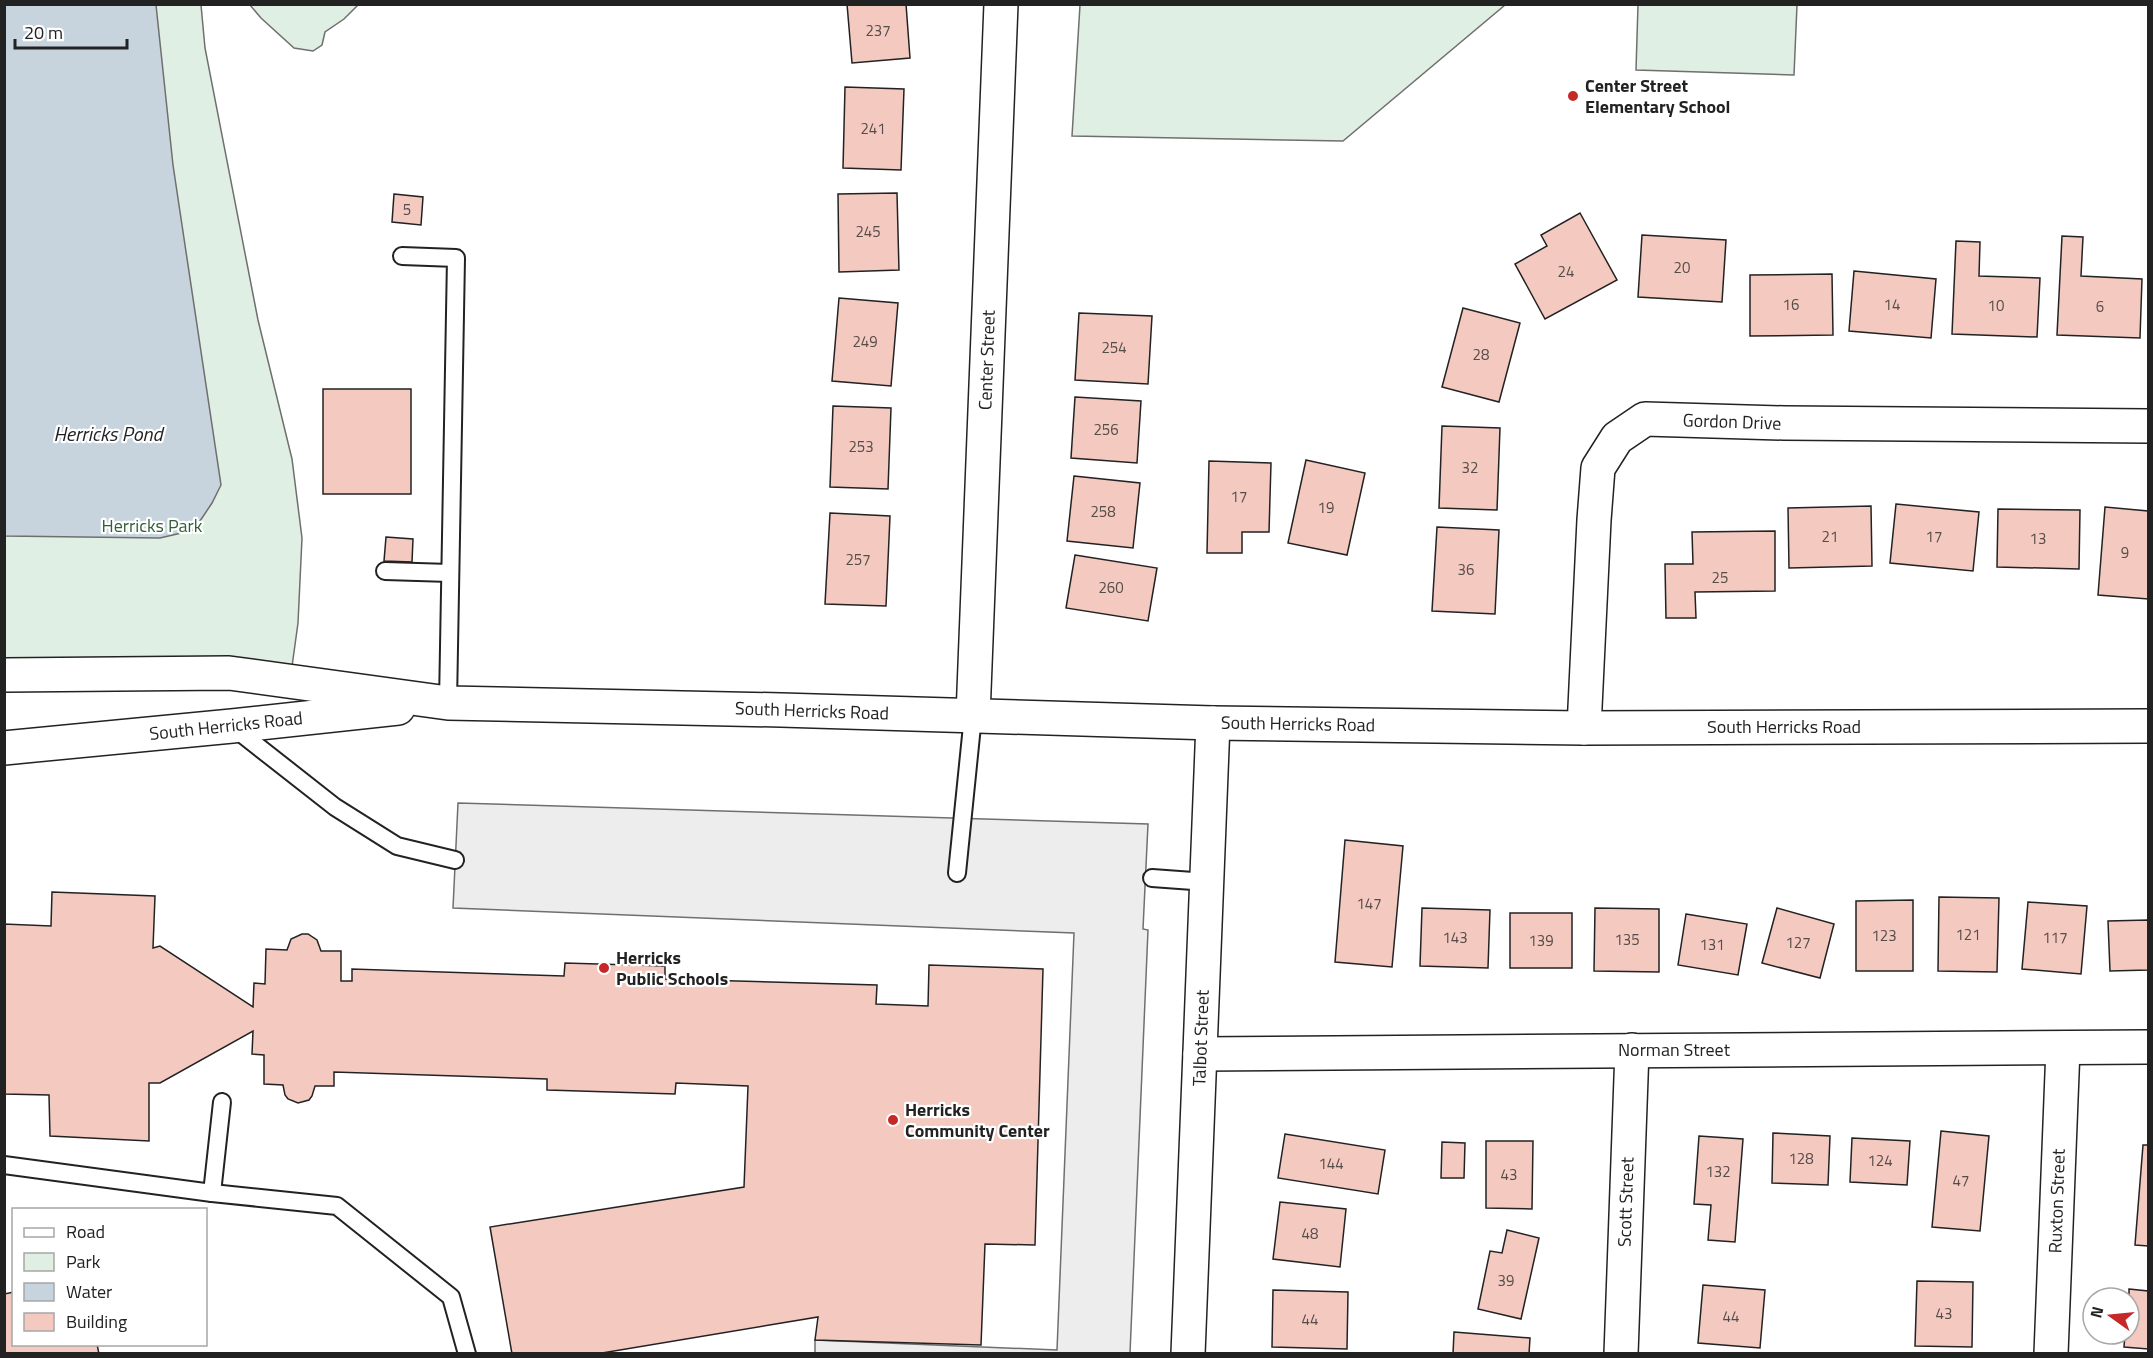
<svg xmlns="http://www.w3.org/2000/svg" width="2153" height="1358" viewBox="0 0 2153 1358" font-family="'Titillium Web',sans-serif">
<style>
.green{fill:#e0efe3;stroke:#6f6f6f;stroke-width:1.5}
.parking{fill:#ededed;stroke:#6f6f6f;stroke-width:1.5}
.water{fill:#c7d3dd;stroke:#6f6f6f;stroke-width:1.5}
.building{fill:#f3c9c0;stroke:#222;stroke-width:1.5}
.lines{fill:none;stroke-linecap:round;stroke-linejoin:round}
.service-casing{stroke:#222;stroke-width:20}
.minor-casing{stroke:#222;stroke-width:36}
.secondary-casing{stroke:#222;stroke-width:36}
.service{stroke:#fff;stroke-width:16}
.minor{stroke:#fff;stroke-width:33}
.secondary{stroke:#fff;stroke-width:33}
.poi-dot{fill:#c62828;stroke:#fff;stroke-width:2}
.labels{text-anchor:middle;stroke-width:4.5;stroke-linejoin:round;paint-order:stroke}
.number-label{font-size:15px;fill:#564c4a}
.poi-label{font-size:18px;font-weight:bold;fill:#222;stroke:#fff;text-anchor:start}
.street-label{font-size:18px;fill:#222;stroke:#fff}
.park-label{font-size:18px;fill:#2f5e38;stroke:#fff}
.water-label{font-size:20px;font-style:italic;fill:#222;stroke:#fff}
</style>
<rect width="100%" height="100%" fill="#fff"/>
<g class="green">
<path d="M4,5h197l4,43 53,272 34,139 10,79 -4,85 -8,58 -285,-6z"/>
<path d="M250,5h108l-14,14 -19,13 -3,13 -9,6 -19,-3 -33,-30z"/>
<path d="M1080,5v-1l425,1 -162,136 -271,-5z"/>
<path d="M1638,5h159l-3,70 -158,-5z"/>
</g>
<path class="parking" d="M458,803l690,21 -5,105 5,1 -18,423h-315v-13l242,10 17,-417 -621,-25z"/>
<path class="water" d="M5,4l151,1 17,160 48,320 -9,18 -18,27 -34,8 -155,-2z"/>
<g class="building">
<path d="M847,4h59l4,54 -58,5z"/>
<path d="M845,87l59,2 -3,81 -58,-2z"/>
<path d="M897,193l2,77 -60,2 -1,-78z"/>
<path d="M394,194l29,3 -2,28 -29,-3z"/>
<path d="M1580,213l37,67 -72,39 -30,-55 32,-18 -6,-11z"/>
<path d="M1642,235l84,5 -4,62 -84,-5z"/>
<path d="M2062,236l21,1 -2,39 61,3 -2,59 -83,-3z"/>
<path d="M1956,241l24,1 -1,34 61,2 -3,59 -85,-3z"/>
<path d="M1854,271l82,8 -5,59 -82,-7z"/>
<path d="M1832,274l1,61 -83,1v-61z"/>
<path d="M839,298l59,5 -7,83 -59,-5z"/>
<path d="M1463,308l57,15 -21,79 -57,-15z"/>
<path d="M1079,313l73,3 -4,68 -73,-4z"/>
<rect x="323" y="389" width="88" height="105"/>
<path d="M1075,397l66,4 -4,62 -66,-5z"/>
<path d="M833,406l58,2 -3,81 -58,-2z"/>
<path d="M1442,426l58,2 -3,82 -58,-2z"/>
<path d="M1306,460l59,13 -18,82 -59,-12z"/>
<path d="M1209,461l62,2 -2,69h-27v21h-35z"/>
<path d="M1074,476l66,7 -7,65 -66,-7z"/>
<path d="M1896,504l83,8 -6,59 -83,-8z"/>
<path d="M1871,506l1,60 -83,2 -1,-60z"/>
<path d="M2105,507l43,4v88l-50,-4z"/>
<path d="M1998,509l82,1 -1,59 -82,-2z"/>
<path d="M830,513l60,3 -4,90 -61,-2z"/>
<path d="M1437,527l62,3 -4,84 -63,-3z"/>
<path d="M1775,531v60l-80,1 1,26h-30l-1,-54h28l-1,-32z"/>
<path d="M386,537l27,2 -1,23 -28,-1z"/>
<path d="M1075,555l82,13 -9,53 -82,-13z"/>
<path d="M1345,840l58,6 -11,121 -57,-5z"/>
<path d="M52,892l103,4 -2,52 7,-2 93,61 1,-24 11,1 1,-35 21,1 4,-11 11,-5h6l9,6 4,11h20v30h11v-12l212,7 1,-13 100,3v13l212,6 -1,19 52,2 1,-41 114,4 -8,276 -50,-1 -4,101 -166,-5 3,-23 -222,37h-84l-22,-127 254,-40 4,-101 -72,-3 -1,11 -128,-4v-11l-213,-7v14h-19l-3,10 -3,4 -11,3 -10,-4 -3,-4 -2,-10 -19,-1v-29l-12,-1 1,-23 -93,52h-11v58l-99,-5 -1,-41 -45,-1v-170l47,2z"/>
<path d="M1939,897l60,1 -2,74 -59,-1z"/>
<path d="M1913,900v71h-57v-70z"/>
<path d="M2028,902l59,4 -6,68 -59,-5z"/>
<path d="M1422,908l68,2 -2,58 -68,-2z"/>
<path d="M1595,908l64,1v63l-65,-1z"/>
<path d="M1777,908l57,16 -14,54 -58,-15z"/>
<rect x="1510" y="913" width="62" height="55"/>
<path d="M1686,914l61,10 -9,51 -60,-10z"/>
<path d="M2148,920v50l-38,1 -2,-50z"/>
<path d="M1941,1131l48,5 -9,95 -48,-4z"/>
<path d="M1773,1133l57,3 -2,49 -56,-2z"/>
<path d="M1285,1134l100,16 -7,44 -100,-16z"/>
<path d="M1699,1136l44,3 -8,103 -27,-2 3,-35 -17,-1z"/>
<path d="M1852,1138l58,3 -3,44 -57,-3z"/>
<path d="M1486,1141h47l-1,68 -46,-1z"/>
<path d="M1442,1142l23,1 -1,35h-23z"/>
<path d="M2143,1145h5v101l-13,-1z"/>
<path d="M1280,1202l66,7 -6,58 -67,-8z"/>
<path d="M1507,1230l32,8 -18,81 -43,-10 12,-58 12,2z"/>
<path d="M1917,1281l56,1 -1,65 -57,-1z"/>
<path d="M1703,1285l62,5 -5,58 -62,-5z"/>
<path d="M2129,1289l19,2v58l-24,-2 1,-13h4z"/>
<path d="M1273,1290l75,2 -1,57 -75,-2z"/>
<path d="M14,1292v52h83l2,10h-95v-60z"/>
<path d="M1454,1332l76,6 -1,16h-76z"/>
</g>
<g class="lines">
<defs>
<g id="service">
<path d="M402,256l54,2 -8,445"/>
<path d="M385,571l65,2"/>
<path d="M233,727l102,80 62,39 58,14"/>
<path d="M957,873l16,-157"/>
<path d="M1152,878l55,4"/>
<path d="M4,1165l208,28 125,13 114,91 16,57"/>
<path d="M212,1193l10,-91"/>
</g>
<g id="minor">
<path d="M973,716l28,-712"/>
<path d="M1584,728l10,-208 4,-52 19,-30 28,-19 139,4 364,3"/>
<path d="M1200,1054l948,-7"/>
<path d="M1188,1354l25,-631"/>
<path d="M1621,1354l11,-304"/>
<path d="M2051,1354l12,-306"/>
</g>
<g id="secondary">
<path d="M4,675l225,-2 219,30 333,7 432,13 371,5 564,-2"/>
<path d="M4,748l228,-22 166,-18"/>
</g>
</defs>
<use href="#service" class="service-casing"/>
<use href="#minor" class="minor-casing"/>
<use href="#secondary" class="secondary-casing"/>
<use href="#service" class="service"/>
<use href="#minor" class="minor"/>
<use href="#secondary" class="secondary"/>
</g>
<g class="poi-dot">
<circle cx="1573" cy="96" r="6"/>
<circle cx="604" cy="968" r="6"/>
<circle cx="893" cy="1120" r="6"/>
</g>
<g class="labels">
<g class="number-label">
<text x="878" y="36">237</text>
<text x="873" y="134">241</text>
<text x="407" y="215">5</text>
<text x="868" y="237">245</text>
<text x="1682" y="273">20</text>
<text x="1566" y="277">24</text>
<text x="1791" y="310">16</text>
<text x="1892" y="310">14</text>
<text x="1996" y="311">10</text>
<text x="2100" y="312">6</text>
<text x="865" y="347">249</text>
<text x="1114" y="353">254</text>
<text x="1481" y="360">28</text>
<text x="1106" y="435">256</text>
<text x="861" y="452">253</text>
<text x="1470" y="473">32</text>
<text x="1239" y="502">17</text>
<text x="1326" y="513">19</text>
<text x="1103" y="517">258</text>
<text x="1830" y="542">21</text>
<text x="1934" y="542">17</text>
<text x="2038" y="544">13</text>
<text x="2125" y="558">9</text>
<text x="858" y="565">257</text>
<text x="1466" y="575">36</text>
<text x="1720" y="583">25</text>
<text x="1111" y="593">260</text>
<text x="1369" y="909">147</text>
<text x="1968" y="940">121</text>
<text x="1884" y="941">123</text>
<text x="1455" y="943">143</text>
<text x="2055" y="943">117</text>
<text x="1627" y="945">135</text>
<text x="1541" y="946">139</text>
<text x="1798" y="948">127</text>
<text x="1712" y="950">131</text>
<text x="1801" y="1164">128</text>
<text x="1880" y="1166">124</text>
<text x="1331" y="1169">144</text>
<text x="1718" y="1177">132</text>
<text x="1509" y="1180">43</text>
<text x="1961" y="1186">47</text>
<text x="1310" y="1239">48</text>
<text x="1506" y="1286">39</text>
<text x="1944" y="1319">43</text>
<text x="1731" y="1322">44</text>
<text x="1310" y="1325">44</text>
</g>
<g class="poi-label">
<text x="1585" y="92">Center Street<tspan x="1585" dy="21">Elementary School</tspan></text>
<text x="616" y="964">Herricks<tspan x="616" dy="21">Public Schools</tspan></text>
<text x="905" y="1116">Herricks<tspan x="905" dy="21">Community Center</tspan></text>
</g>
<g class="street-label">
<text transform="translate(987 360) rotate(-88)" y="6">Center Street</text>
<text transform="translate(1732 422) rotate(2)" y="6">Gordon Drive</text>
<text transform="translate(812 711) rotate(2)" y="6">South Herricks Road</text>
<text transform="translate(1298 724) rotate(1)" y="6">South Herricks Road</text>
<text transform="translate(226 726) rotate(-6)" y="6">South Herricks Road</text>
<text x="1784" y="733">South Herricks Road</text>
<text transform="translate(1201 1038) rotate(-88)" y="6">Talbot Street</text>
<text x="1674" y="1056">Norman Street</text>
<text transform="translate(2057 1201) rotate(-88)" y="6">Ruxton Street</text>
<text transform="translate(1626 1202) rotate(-88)" y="6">Scott Street</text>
</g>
<g class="park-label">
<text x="152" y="532">Herricks Park</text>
</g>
<g class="water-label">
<text x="108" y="441">Herricks Pond</text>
</g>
</g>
<rect width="2153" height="1358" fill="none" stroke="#222222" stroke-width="12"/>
<rect x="12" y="1208" width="195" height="138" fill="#ffffff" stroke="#a7a7a7" stroke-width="1.5"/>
<rect x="24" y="1228" width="30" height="9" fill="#ffffff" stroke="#a7a7a7" stroke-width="1.5"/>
<text x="66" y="1238" font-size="18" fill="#222222">Road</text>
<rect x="24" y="1253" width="30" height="18" fill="#e0efe3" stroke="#a7a7a7" stroke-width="1.5"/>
<text x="66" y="1268" font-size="18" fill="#222222">Park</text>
<rect x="24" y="1283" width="30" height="18" fill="#c7d3dd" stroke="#a7a7a7" stroke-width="1.5"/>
<text x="66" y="1298" font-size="18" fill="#222222">Water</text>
<rect x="24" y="1313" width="30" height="18" fill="#f3c9c0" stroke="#a7a7a7" stroke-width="1.5"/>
<text x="66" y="1328" font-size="18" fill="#222222">Building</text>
<g transform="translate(2111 1316) rotate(285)"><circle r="28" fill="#ffffff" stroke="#a7a7a7" stroke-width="1.5"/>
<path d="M0-4.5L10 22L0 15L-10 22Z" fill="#c62828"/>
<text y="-9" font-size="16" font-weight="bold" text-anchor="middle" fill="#222222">N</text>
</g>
<path d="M15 39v9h112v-9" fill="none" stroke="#222222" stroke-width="3"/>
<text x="24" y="39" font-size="18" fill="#222222" stroke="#ffffff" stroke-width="4.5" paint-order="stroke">20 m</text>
</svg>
